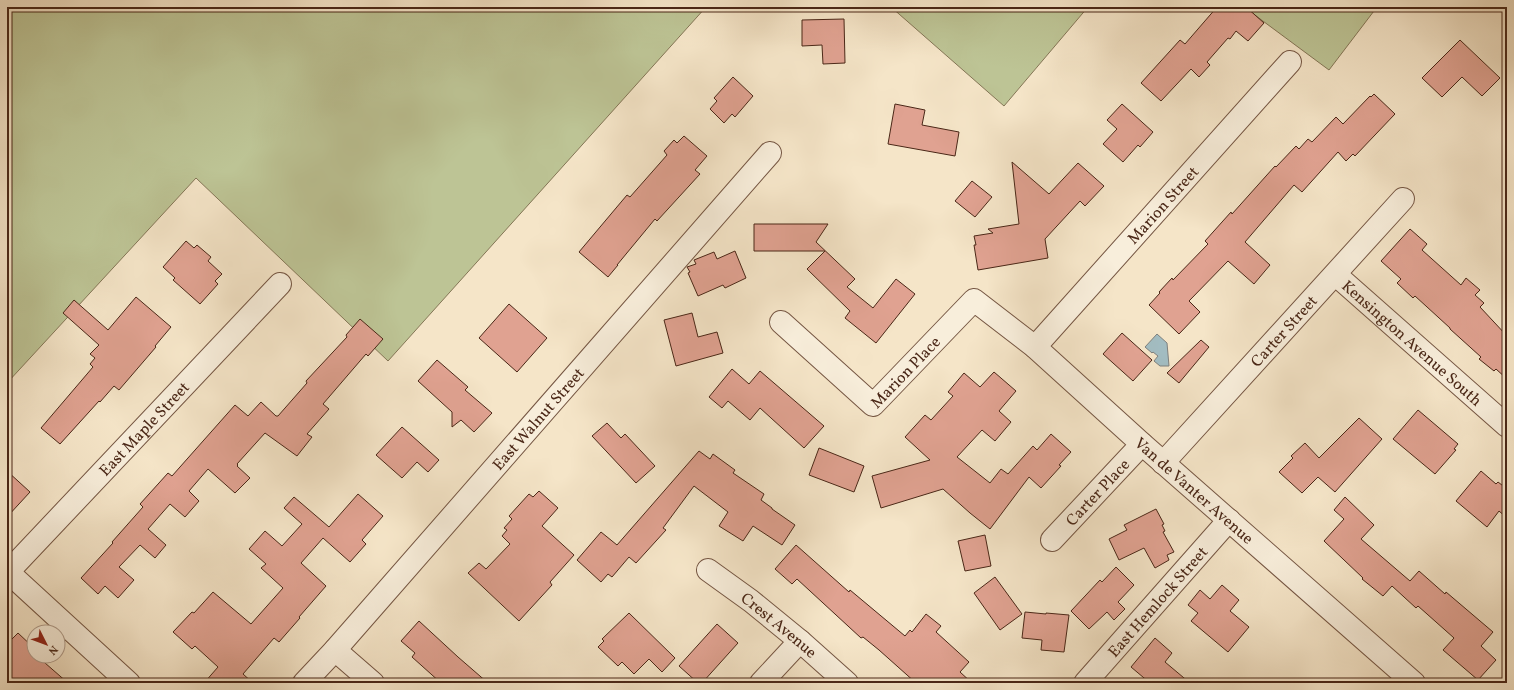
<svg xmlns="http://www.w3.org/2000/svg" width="1514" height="690" viewBox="0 0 1514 690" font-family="Vollkorn,serif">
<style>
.green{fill:#bdc495;stroke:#847656}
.water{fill:#a2bcc1;stroke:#7f807d}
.building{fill:#e0a291;stroke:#4a2717}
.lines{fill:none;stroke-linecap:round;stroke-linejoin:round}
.minor-casing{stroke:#755643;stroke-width:24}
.minor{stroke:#f8eedb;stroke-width:22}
.labels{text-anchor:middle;stroke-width:3;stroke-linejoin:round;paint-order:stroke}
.street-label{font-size:16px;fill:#4a2717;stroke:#f8eedb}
</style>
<rect width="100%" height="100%" fill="#f5e5c8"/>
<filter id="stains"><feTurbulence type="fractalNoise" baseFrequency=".005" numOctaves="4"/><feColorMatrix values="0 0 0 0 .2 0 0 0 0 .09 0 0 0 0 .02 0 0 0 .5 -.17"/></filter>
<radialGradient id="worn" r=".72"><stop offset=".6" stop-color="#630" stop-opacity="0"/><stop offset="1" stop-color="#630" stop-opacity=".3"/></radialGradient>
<g class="green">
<path d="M7,7h699l-318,354 -192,-183 -189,205z"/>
<path d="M891,7h197l-84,99z"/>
<path d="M1244,7h133l-48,63z"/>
</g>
<path class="water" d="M1157,334l10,9 2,23h-9l-6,-5 4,-5 -5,-4 -1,1 -7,-6z"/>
<g class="building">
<path d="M1217,7h29l18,16 -16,18 -12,-10 -6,8 -2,-1 -21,24 3,3 -11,12 -8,-8 -30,32 -20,-18 39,-43 5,4z"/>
<path d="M844,19l1,44 -22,1 -1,-19 -20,1v-26z"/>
<path d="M1460,40l40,38 -18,18 -20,-19 -20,20 -20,-19z"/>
<path d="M733,77l20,19 -18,21 -3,-3 -8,9 -14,-14 7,-8 -3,-3z"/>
<path d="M1374,94l21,20 -40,42 -2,-2 -7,7 -8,-9 -36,40 -8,-7 -49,57 25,23 -16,19 -26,-23 -39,40 11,11 -21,22 -30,-29 11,-12 -1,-1 13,-14 1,2 35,-36 -3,-3 26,-29 1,2 43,-48 1,1 20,-21 3,3 9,-10 4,3 24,-25 7,7 27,-28 1,1z"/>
<path d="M895,104l30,6 -3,15 37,7 -4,24 -67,-12z"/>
<path d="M1122,104l31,28 -13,15 -2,-2 -15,17 -20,-18 14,-15 -10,-9z"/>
<path d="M684,136l23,20 -12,14 5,4 -43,47 -2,-2 -38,46h1l-10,12 -29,-25 48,-57 3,2 30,-34 7,-8 -3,-4 10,-11 3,3z"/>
<path d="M1012,162l37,32 29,-31 26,23 -19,20 -5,-5 -35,38 3,19 -70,12 -4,-25h2l-2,-9 19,-3 -5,-4 31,-5z"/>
<path d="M972,181l20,16 -17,20 -20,-16z"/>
<path d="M754,224h74l-12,18 39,37 -8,8 26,21 23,-29 19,15 -39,49 -31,-25 5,-7 -43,-42 18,-18h-71z"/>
<path d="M1410,229l17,15 -5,6 39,35 5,-7 14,12 -5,5 9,8 -4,4 27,29v43l-11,-10 -2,2 -15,-12 2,-2 -31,-28v-1l-35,-32 -2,2 -16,-15 4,-4 -20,-18z"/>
<path d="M186,241l8,7 3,-3 14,12 -3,4 14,13 -7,7 3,3 -18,20 -27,-24 2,-2 -12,-11z"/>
<path d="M735,251l11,27 -21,10 -2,-3 -25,11 -10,-23 2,-1 -3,-5 9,-3 -2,-4 20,-8 3,7z"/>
<path d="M136,297l35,30 -16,19 1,1 -37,43 -5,-4 -14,16 -1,-1 -39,43 -19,-16 52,-61 -3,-3 5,-6 -5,-4 9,-9 -36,-32 11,-13 34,30z"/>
<path d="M509,304l38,34 -30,34 -38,-34z"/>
<path d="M692,313l6,24 19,-5 6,21 -47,13 -12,-46z"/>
<path d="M360,319l23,20 -15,17 -2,-2 -43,50 6,5 -22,25 5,3 -15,19 -32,-23 -28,31 1,1 -1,1 13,12 -15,15 -27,-24 -19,22 10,10 -14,16 -15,-13 -22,25 18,16 -11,13 -15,-13 -21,22 15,13 -16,18 -13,-12 -7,8 -17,-16 32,-35 -1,-1 31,-35 -3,-3 28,-31 4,3 63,-71 13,11 13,-14 15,14h2l29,-33 -1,-2 41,-44 -1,-2z"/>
<path d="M1122,333l30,27 -19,21 -30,-27z"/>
<path d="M1201,340l8,7 -30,36 -12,-10z"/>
<path d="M437,360l31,27 -3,3 27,23 -18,19 -13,-12 -9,7v-15l-34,-31z"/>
<path d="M732,369l17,15 11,-13 64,55 -20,22 -44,-40 -10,12 -22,-19 -6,7 -13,-11z"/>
<path d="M994,372l22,19 -17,20 12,11 -16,19 -13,-11 -25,27 33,26 11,-14 7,5 25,-28 4,4 14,-16 20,18 -12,13 2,1 -20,22 -12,-11 -39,52 -20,-16 -27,-24 -62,19 -9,-32 58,-16 -25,-23 20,-22 6,5 22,-24 -5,-4 16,-19 16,14z"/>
<path d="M1418,410l40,34 -4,5 2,1 -21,24 -42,-35z"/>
<path d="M1359,418l23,21 -47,53 -17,-15 -16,16 -23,-21 14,-14 -2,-2 14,-13 14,15z"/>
<path d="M607,423l14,15 4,-4 30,32 -19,17 -44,-47z"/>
<path d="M402,427l37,33 -11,12 -11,-10 -15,16 -26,-23z"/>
<path d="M819,448l45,18 -10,26 -45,-17z"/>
<path d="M699,451l11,8 3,-5 22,16 -2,3 31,21 -3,6 11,8v1l23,16 -13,20 -29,-19 -10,15 -24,-15 9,-14 -34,-26 -31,42 3,2 -30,33 -7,-6 -17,20 -4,-3 -7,8 -24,-22 24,-28 16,13z"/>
<path d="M7,471l23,21 -23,25z"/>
<path d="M1481,471l15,13 2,-2 9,7v29l-8,-7 -12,16 -31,-26z"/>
<path d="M539,491l19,17 -16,18 32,29 -24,27 2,3 -33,36 -51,-48 11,-10 7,6 24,-25 -8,-8 5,-6 -3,-2 8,-9 -3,-3 20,-22 4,3z"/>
<path d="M358,494l25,22 -21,24 4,4 -16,18 -27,-24 -22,25 25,23 -27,31 1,1 -21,24 -5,-4 -31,36 10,9h-49l14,-16 -23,-21 -3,3 -19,-17 19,-20 2,1 19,-21 38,32 32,-36 -22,-20 5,-4 -17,-15 16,-18 17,15 20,-22 -18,-16 10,-11 35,30z"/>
<path d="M1345,497l29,28 -13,14 49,42 9,-10 26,23 1,-2 47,40 -12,14 15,14 -18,20 -35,-30 11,-12 -36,-32 -2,2 -24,-22 -9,10 -21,-17 1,-1 -39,-37 20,-22 -10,-9z"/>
<path d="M1156,509l8,15 -2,1 3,6 -2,1 11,20 -7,3 2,5 -14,8 -11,-20 -25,12 -10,-21 18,-9 -3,-5z"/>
<path d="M985,535l6,31 -26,5 -7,-30z"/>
<path d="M796,545l53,47 1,-2 55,46 5,-6 2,2 14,-18 15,12 -5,6 33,30 -9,10 12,11h-56l-37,-33 -16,-13 -2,1 -64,-59 -5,5 -17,-15z"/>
<path d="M1116,567l18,18 -16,17 7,7 -11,11 -7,-8 -18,17 -18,-18 29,-31 2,2z"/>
<path d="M995,577l27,37 -22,16 -26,-37z"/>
<path d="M1222,585l17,15 -9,11 19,16 -21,25 -37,-31 7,-8 -10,-8 12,-15 10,9z"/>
<path d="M1025,612l21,2v-1l23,2 -5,37 -23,-2 1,-10 -20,-2z"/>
<path d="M629,613l46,45 -13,14 -13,-13 -15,15 -12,-12 -4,4 -20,-19 6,-6 -2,-2z"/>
<path d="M419,621l39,36 30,26h-47l-29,-26 3,-4 -14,-12z"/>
<path d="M717,624l21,19 -36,40h-4l-19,-17z"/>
<path d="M18,633l16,15v8h3l31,27h-61v-39z"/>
<path d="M1155,638l17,15 -7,9 25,21h-40l-19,-16z"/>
</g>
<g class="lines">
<defs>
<g id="minor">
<path id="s1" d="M1336,275l171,151"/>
<path id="s2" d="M781,322l92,83 101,-105 61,47 107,97 272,239"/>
<path id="s3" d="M1035,347l255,-285"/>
<path id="s4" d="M1163,463l240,-264"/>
<path id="s5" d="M1052,540l90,-96"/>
<path id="s6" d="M708,570l43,31 49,40 47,42"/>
<path d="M8,572l121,111"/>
<path id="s7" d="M7,573l273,-289"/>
<path d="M335,650l38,33"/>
<path id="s8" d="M304,683l31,-33 435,-497"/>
<path d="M761,683l39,-42"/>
<path id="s9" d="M1085,683l144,-163"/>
</g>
</defs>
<use href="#minor" class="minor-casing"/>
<use href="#minor" class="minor"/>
</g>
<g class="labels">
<g class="street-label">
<text dy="6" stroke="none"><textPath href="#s3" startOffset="191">Marion Street</textPath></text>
<text dy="6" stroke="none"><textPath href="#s4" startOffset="179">Carter Street</textPath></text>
<text dy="6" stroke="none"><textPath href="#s1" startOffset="102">Kensington Avenue South</textPath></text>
<text dy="6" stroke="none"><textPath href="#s2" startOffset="170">Marion Place</textPath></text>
<text dy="6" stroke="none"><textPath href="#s8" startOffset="353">East Walnut Street</textPath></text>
<text dy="6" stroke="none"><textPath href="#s7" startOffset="199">East Maple Street</textPath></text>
<text dy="6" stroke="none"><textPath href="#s2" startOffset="561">Van de Vanter Avenue</textPath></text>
<text dy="6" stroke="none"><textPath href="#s5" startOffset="66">Carter Place</textPath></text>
<text dy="6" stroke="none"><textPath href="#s9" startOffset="109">East Hemlock Street</textPath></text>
<text dy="6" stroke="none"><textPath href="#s6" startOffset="90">Crest Avenue</textPath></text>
</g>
</g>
<rect width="1514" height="690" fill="none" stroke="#f5e5c8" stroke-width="24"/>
<rect x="8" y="8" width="1498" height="674" fill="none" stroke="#4a2717" stroke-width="2"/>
<rect x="12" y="12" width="1490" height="666" fill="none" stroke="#4a2717"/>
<g transform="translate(46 644) rotate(132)"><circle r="19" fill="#f8eedb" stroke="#b29e8d"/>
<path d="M0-3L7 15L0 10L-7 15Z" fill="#8f2418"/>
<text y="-6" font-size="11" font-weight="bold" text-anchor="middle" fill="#4a2717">N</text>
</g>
<rect width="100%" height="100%" filter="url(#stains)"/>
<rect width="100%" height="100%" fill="url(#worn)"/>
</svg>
